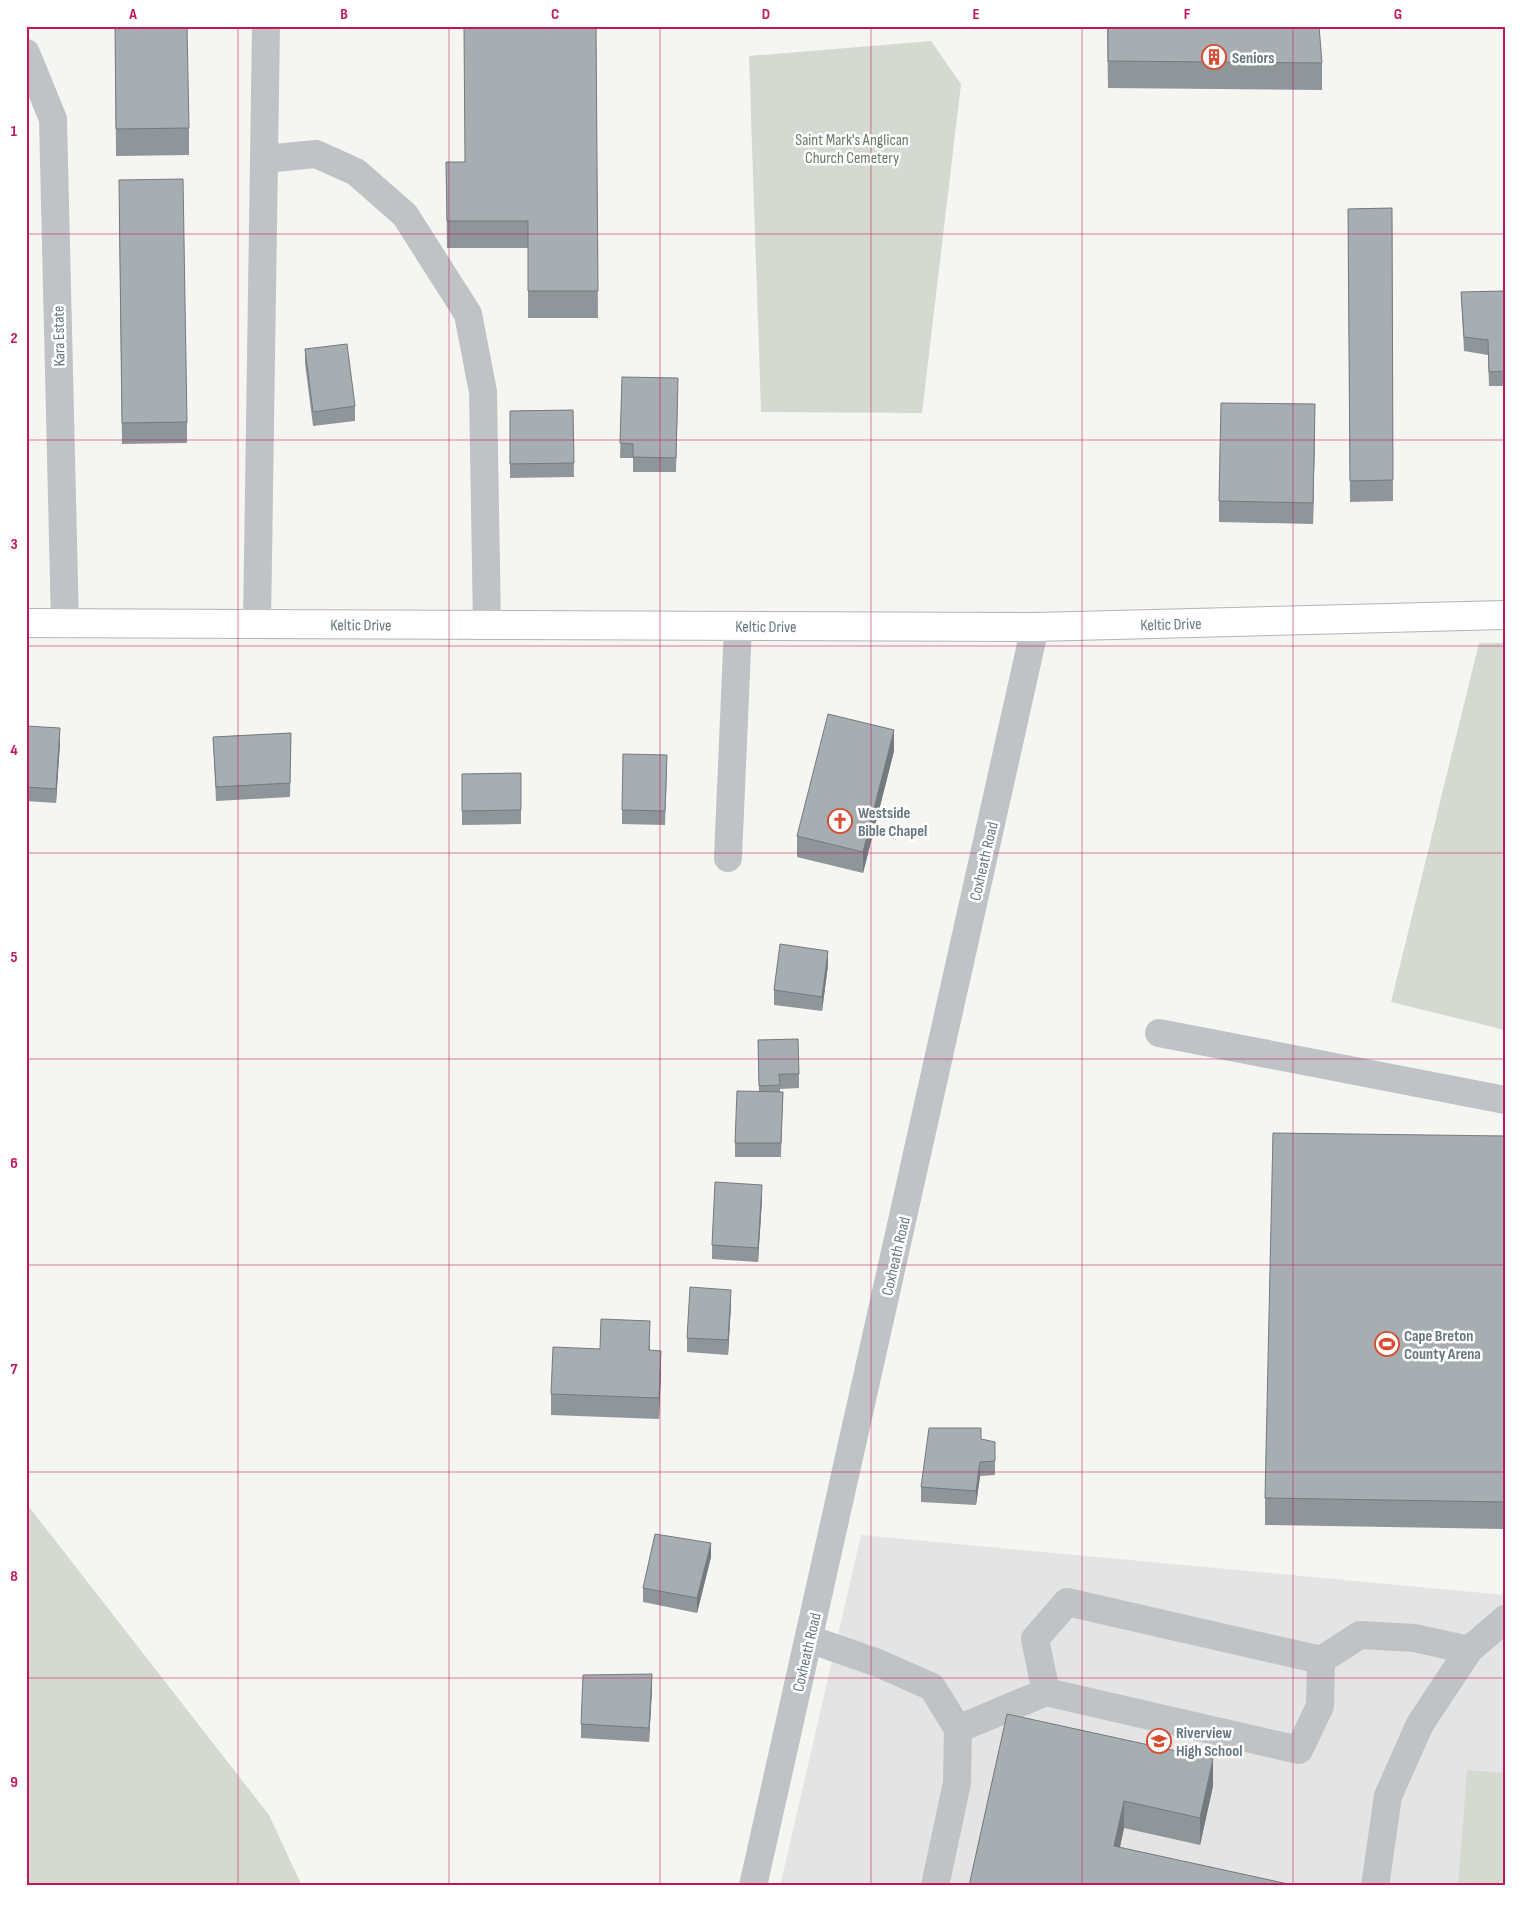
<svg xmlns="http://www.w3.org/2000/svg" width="1531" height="1912" viewBox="0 0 1531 1912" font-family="'Sofia Sans Condensed',sans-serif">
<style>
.built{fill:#e3e4e3}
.green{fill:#d5dad1}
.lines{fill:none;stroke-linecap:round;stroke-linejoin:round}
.major-casing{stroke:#b0b5b8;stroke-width:30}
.minor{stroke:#bfc3c6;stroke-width:28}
.major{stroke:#fff;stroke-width:28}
.wall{fill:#8f9699}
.shaded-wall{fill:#747a7d}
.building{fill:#a6aeb2;stroke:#747a7d}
.grid{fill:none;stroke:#c2185b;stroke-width:1;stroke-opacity:0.55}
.labels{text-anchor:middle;stroke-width:5;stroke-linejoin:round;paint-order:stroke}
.poi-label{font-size:16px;font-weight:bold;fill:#667781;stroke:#fff;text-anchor:start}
.park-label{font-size:16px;fill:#6a7965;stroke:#fff}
.street-label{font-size:16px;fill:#667781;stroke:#fff}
.neatline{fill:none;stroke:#c2185b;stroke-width:2}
.grid-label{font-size:16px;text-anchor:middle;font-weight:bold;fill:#c2185b}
</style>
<rect width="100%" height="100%" fill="#f5f5f2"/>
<path class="built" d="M861,1535l644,60v291h-725z"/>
<g class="green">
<path d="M931,41l30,43 -39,329 -161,-1 -12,-356z"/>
<path d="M1479,643h26v387l-114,-28z"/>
<path d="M26,1503l243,312 33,71h-276z"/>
<path d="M1467,1770l38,3v113h-47z"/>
</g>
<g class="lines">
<defs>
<g id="major">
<path id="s1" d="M26,623l1009,4 470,-12"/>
</g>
</defs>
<use href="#major" class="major-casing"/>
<g class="minor">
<path d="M26,53l27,66 12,505"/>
<path d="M264,159l52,-5 40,18 49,43 63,99 15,78 4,233"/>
<path d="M257,624l9,-598"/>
<path d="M728,858l10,-232"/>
<path d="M1159,1033l346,67"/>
<path d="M809,1639l69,24 54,24 26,42 -1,54 -22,103"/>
<path d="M1321,1660l39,-25 54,3 55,12"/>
<path d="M958,1729l88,-37 253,58 21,-44 1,-46 -254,-58 -32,37 11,53"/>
<path d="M753,1886l282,-1259"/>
<path d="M1375,1886l13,-90 32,-72 49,-74 36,-31"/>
</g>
<use href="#major" class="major"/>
</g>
<g class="wall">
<path d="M115,26l74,102v27l-73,1z"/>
<path d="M596,26l2,292h-70v-70h-81l-1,-86h18z"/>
<path d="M1107,26l215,37v27l-214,-2z"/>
<path d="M119,201l68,221v21l-65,1z"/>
<path d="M1392,208l1,293 -43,1 -2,-293z"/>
<path d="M1505,291v95h-16l-1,-31 -24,-4 -3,-59z"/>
<path d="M305,349l50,57v15l-42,5 -8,-63z"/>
<path d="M622,377l56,15 -2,80h-43v-14h-13z"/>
<path d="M573,410l1,67 -64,1v-67z"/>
<path d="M1315,425l-2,99 -94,-2v-21z"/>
<path d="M26,726l34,17 -4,60 -30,-2z"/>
<path d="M291,733l-1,64 -74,4 -3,-64z"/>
<path d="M894,751l-31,122 -66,-16v-21z"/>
<path d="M667,769l-2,56 -43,-1v-14z"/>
<path d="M521,773v51l-59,1v-51z"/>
<path d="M828,965l-6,46 -48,-6v-15z"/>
<path d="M758,1040l41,34v14l-19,1v3h3l-2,65h-46v-14l24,-51z"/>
<path d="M1505,1136v393l-240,-4v-27z"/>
<path d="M762,1199l-4,63 -46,-3v-14z"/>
<path d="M731,1304l-3,51 -41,-3v-14z"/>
<path d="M650,1342v8l11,22 -2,47 -108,-4v-21l49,-45z"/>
<path d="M981,1439l14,3v33l-15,1 -4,29 -55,-3v-15z"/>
<path d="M711,1557l-14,56 -54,-11v-14z"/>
<path d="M652,1689l-3,53 -68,-4v-14z"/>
<path d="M1007,1714l206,72 -13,59 -76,-17 -4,19 -151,39z"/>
</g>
<g class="shaded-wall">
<path d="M1315,404v21l-2,99v-21z"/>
<path d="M60,728v15l-4,60v-14z"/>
<path d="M894,730v21l-31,122v-21z"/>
<path d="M828,951v14l-6,46v-14z"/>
<path d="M762,1185v14l-4,63v-14z"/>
<path d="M731,1290v14l-3,51v-15z"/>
<path d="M661,1351v21l-2,47v-21z"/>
<path d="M980,1462v14l-4,29v-14z"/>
<path d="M711,1543v14l-14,56v-15z"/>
<path d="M652,1674v15l-3,53v-14z"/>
<path d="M1213,1759v27l-13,59v-27z"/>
<path d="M1124,1801v27l-10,45v-27z"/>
</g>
<g class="building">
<path d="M115,26h72l2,102 -73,1z"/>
<path d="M464,26h132l2,265h-70v-70h-81l-1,-59h19z"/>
<path d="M1108,26h211l3,37 -214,-2z"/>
<path d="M183,179l4,243 -65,1 -3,-243z"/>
<path d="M1392,208l1,272 -43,1 -2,-272z"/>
<path d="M1505,291v80l-16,1 -1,-32 -24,-3 -3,-45z"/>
<path d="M347,344l8,62 -42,6 -8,-63z"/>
<path d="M622,377l56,1 -2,80 -43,-1v-13l-13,-1z"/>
<path d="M1221,403l94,1 -2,99 -94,-2z"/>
<path d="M573,410l1,53 -64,1v-53z"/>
<path d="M828,714l66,16 -31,122 -66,-16z"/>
<path d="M26,726l34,2 -4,61 -30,-2z"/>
<path d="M291,733l-1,50 -74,4 -3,-50z"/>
<path d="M623,754l44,1 -2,56 -43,-1z"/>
<path d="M521,773v37l-59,1v-37z"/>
<path d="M780,944l48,7 -6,46 -48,-7z"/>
<path d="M798,1039l1,35h-20l1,11 -21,1 -1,-46z"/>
<path d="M737,1091l46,1 -2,51h-46z"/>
<path d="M1273,1133l232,3v366l-240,-4z"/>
<path d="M715,1182l47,3 -4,63 -46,-3z"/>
<path d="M690,1287l41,3 -3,50 -41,-2z"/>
<path d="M601,1319l49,2 -1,29 12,1 -2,47 -108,-4 2,-47 47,2z"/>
<path d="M929,1428h52v11l14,3v19l-15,1 -4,29 -55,-4z"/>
<path d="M655,1534l56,9 -14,55 -54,-10z"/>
<path d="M652,1674l-3,54 -68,-4 2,-49z"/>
<path d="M1007,1714l206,45 -13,59 -76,-17 -10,45 174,38v2h-319z"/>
</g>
<path class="grid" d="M238,26v1860M449,26v1860M660,26v1860M871,26v1860M1082,26v1860M1293,26v1860M26,234h1479M26,440h1479M26,646h1479M26,853h1479M26,1059h1479M26,1265h1479M26,1472h1479M26,1678h1479"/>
<defs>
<symbol id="building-ring" viewBox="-11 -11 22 22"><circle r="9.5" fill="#fff" stroke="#d84b30" stroke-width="1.5"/><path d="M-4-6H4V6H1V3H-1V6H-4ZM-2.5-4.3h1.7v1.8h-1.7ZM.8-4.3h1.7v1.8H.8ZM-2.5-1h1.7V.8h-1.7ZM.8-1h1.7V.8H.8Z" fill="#d84b30"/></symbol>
<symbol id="church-ring" viewBox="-11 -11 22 22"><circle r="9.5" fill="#fff" stroke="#d84b30" stroke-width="1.5"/><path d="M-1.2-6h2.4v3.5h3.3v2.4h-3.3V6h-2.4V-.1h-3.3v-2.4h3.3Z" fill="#d84b30"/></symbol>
<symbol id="stadium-ring" viewBox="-11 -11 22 22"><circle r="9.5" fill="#fff" stroke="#d84b30" stroke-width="1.5"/><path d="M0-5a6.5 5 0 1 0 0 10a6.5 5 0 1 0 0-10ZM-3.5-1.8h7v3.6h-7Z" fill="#d84b30"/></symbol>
<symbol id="school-ring" viewBox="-11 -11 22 22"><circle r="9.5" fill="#fff" stroke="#d84b30" stroke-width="1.5"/><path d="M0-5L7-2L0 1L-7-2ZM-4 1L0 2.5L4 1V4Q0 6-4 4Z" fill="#d84b30"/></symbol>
</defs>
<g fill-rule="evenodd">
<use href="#building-ring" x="1200" y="43" width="28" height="28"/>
<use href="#church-ring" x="826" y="807" width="28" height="28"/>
<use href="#stadium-ring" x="1373" y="1330" width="28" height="28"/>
<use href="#school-ring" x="1145" y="1727" width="28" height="28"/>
</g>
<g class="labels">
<g class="poi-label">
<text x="1232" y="63">Seniors</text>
<text x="858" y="818">Westside<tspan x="858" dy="18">Bible Chapel</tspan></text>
<text x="1404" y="1341">Cape Breton<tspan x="1404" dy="18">County Arena</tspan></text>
<text x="1176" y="1738">Riverview<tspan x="1176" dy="18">High School</tspan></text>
</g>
<g class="park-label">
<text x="852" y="145">Saint Mark's Anglican<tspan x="852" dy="18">Church Cemetery</tspan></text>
</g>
<g class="street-label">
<text transform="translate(58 336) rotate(-91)" y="6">Kara Estate</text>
<text dy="6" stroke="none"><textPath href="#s1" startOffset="1145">Keltic Drive</textPath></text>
<text dy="6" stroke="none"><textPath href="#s1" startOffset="335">Keltic Drive</textPath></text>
<text dy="6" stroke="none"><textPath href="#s1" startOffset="740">Keltic Drive</textPath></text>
<text transform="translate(983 861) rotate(-77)" y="6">Coxheath Road</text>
<text transform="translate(895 1256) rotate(-77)" y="6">Coxheath Road</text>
<text transform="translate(806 1652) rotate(-77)" y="6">Coxheath Road</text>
</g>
</g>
<rect width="1531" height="1912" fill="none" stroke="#ffffff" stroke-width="55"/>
<rect x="28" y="28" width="1476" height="1856" class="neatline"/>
<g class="grid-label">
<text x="133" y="19">A</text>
<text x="344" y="19">B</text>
<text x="555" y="19">C</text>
<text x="766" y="19">D</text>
<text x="976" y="19">E</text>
<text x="1187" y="19">F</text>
<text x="1398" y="19">G</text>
<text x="14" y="136">1</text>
<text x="14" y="343">2</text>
<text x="14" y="549">3</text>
<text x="14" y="755">4</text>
<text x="14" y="962">5</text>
<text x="14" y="1168">6</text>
<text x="14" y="1374">7</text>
<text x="14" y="1581">8</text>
<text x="14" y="1787">9</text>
</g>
</svg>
